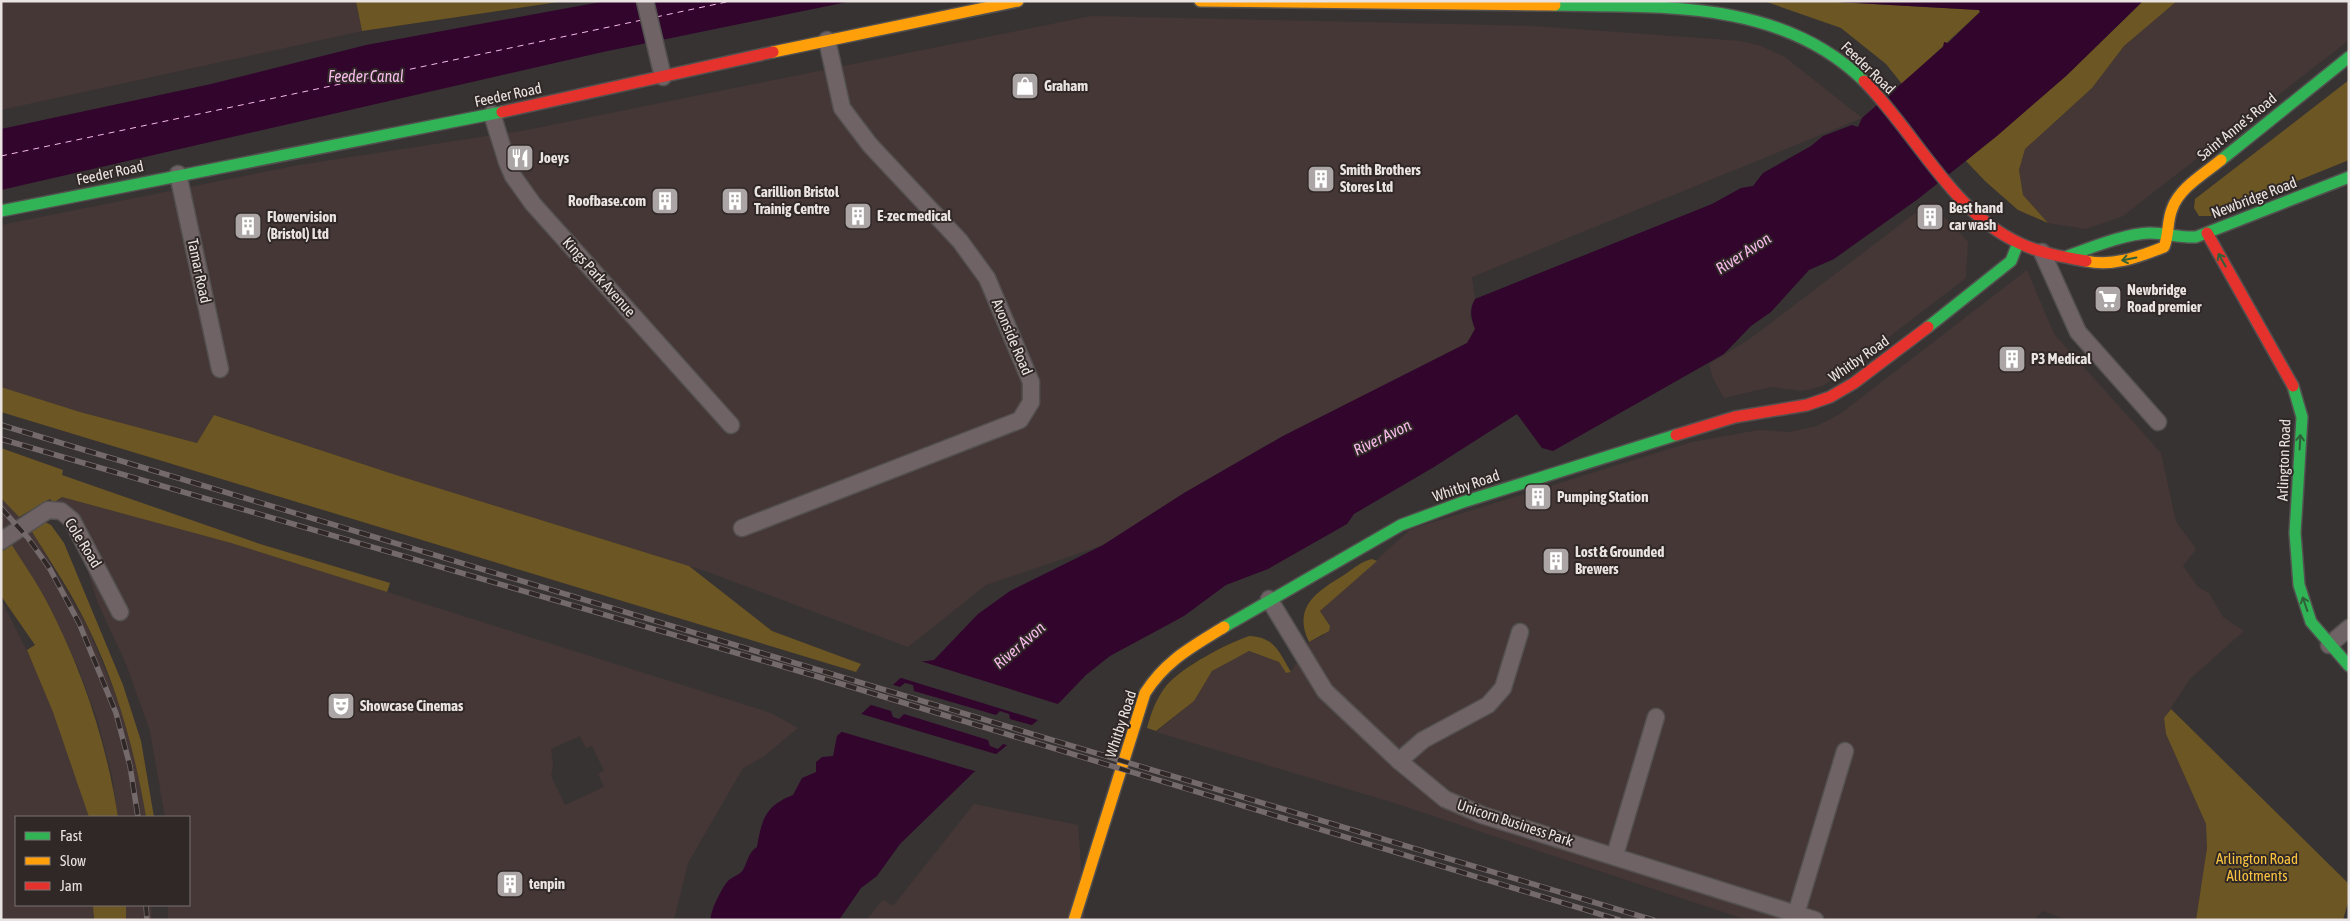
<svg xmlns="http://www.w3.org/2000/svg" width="2350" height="921" viewBox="0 0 2350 921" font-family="'Asap Condensed',sans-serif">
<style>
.built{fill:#453736;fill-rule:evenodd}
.green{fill:#6c5623}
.water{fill:#31052c}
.pier{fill:#383333}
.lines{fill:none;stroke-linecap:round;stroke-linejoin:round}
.ferry{stroke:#f6baeb;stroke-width:1;stroke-dasharray:6 5;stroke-linecap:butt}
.street-casing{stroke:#535050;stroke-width:19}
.fast-casing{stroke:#535050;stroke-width:14}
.slow-casing{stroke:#535050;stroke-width:14}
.jam-casing{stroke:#535050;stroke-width:14}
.street{stroke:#706366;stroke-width:16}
.fast{stroke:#30b455;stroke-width:11}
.slow{stroke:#ff9f0a;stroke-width:11}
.jam{stroke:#e5322d;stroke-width:11}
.rail-casing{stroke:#746a6c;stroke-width:5.5}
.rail{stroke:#302827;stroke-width:4;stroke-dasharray:11;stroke-linecap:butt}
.oneway{stroke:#306039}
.labels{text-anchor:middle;stroke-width:4;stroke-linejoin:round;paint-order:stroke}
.street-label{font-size:15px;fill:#e9e3e2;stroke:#302827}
.poi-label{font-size:15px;font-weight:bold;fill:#e9e3e2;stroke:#302827;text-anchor:start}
.park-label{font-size:15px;fill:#fac43f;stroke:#302827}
.water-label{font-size:16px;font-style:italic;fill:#f6baeb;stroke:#302827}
</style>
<rect width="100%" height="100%" fill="#383333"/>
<g class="built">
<path d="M1,1h355l6,30 -361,79z"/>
<path d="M2177,1h172v39l-226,176 -37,13 -38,-6 -25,-28 -4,-25 6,-21 67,-61 32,-42z"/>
<path d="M1091,16l442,10 208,15 20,5 24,11 77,61 -390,159 3,22 -4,7 -1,11 5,12 -8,14 -184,93 -99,57 -81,52 -117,40 -78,62 -200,-75 -312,-97 -181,-60 -17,28 -118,-31 -79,-25v-162l298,-60 228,-35z"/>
<path d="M1930,202l38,40 -2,36 -128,98 -16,10 -19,5 -32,-4 -47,11 -11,-20 -4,-14 42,-26z"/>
<path d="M2027,270l27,64 107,119 15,69 20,27 -13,17 15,21 11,6 14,24 21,14 -54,48 -26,39 2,16 40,90 1,24 -11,72h-129l-24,-9 -7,6 3,3h-292l-359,-119 -232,-69 38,-31 18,-30 35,-20 32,11 7,11 5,-1 18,-30 14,-6 7,-11 -10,-14 91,-82 281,-87 67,-12 31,2 27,-6 23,-12z"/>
<path d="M62,497l169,46 540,170 27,15 -35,29 -20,11 -55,95 -14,57h-506v-15h21v-88h-24l-15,-86 -24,-67 -28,-61 -14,-43 -31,-57zM580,736l6,12 6,-2 12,25 -6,3 6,13 -39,18 -14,-29 2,-10 -2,-17z"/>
<path d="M1,498l30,32 56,96 32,77 19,67 8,47h-28l-6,-41 -14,-54 -20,-55 -32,-68 -34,-54 -11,-13z"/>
<path d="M1,599l64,129 29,89h-78v88h80l-4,15h-91z"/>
<path d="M974,804l104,21 7,95h-219l17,-20 10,6z"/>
<path d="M126,905h25l1,15h-26z"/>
</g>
<g class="green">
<path d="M356,1h209l-203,30z"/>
<path d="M1764,1h56l159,9 1,2 -78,72 -16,-20 -45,-36z"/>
<path d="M2143,1h34l-53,45 -32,42 -67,61 -6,21 4,25 25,28 -30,-13 -33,-29 -19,-20 100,-85z"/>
<path d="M2349,80v80l-138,56h-12l-5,-8 1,-9z"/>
<path d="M1,387l79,25 117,31 17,-28 182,60 293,91 83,65 89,33 -5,8 -855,-260z"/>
<path d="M1,448l62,22 -1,5 198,69 130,39 -3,9 -156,-49 -169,-46 -9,6 -3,-4 -31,18 -18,-19z"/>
<path d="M45,522l6,3 13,18 59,142 18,56 13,76h-8c-11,-66 -29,-131 -59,-192 -16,-33 -37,-64 -56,-95z"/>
<path d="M12,545c11,18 24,36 34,55 36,69 60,140 72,217h-29l-36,-105 -26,-62 8,-5 -34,-49v-44z"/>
<path d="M1372,559l5,2 -57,50 10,15 -1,5 -20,11c-17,-36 9,-51 35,-67 9,-6 18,-14 28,-16z"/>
<path d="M1249,636c26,1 30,16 42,36l-5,1 -7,-11 -30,-11 -37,20 -18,30 -38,30 -9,-3c4,-15 9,-29 19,-42 16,-19 60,-42 83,-50z"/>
<path d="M2171,709l178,175v15l-6,21h-147l11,-72 -1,-24 -40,-90 -2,-16z"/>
<path d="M93,905h33v15h-32z"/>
</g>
<g class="water">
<path d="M606,1h246l-249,51 -602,138v-61l210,-45 155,-39z"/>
<path d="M1820,1h323l-77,75 -69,60 -79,63 -84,60 -25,11 -38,42 -20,14 -27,28 -171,97 -11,-3 -25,-34 -83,53 -80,47 -7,10 -79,45 -42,16 -42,31 -74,40 -24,19 -26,27 -87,71 -73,71 -23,32 -16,12 -22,32h-128c-2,-7 11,-32 16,-38 4,-5 13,-7 16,-12 5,-9 5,-17 14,-23 5,-28 8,-41 36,-52l9,-17 14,-6v-10l6,-5 11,-1 4,-20 81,-74 16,-2 44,-46 32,-23 93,-46 81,-52 99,-57 184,-93 8,-14c-4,-11 -6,-19 0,-30l237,-95 29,-16 12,-2 10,-13 48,-27 12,-10 29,-11 6,2 4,-9 81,-71 1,-5 4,1 32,-31 -1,-2z"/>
</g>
<g class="pier">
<path d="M917,660l144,45 -20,16 -143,-44z"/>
<path d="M905,683l8,2 1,6 82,24 4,-4 9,3 1,5 25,7 -25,20 -7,-2 -5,5 -8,-3 -2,-6 -84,-26 -5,5 -6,-2 -2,-6 -23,-7 22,-20 10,3z"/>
<path d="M858,713l141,42 -21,17 -139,-41z"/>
</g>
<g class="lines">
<g class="ferry">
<path d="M656,17l75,-16"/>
<path d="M1,156l641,-136"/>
</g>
<defs>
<g id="street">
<path d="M645,1l18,76"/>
<path d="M492,114l15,48 6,14 20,28 198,221"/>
<path d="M178,174l42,195"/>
<path d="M2042,252l36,80 80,90"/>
<path d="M742,528l278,-108 11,-18v-20l-44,-104 -27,-37 -90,-96 -28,-37 -15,-68"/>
<path d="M1,541l47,-31 13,1 11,9 48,92"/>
<path d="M1269,599l56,92 74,70 46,38 37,16 333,105"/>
<path d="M2329,645l20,-17"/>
<path d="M1399,761l24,-21 65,-35 15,-17 17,-56"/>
<path d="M1615,855l41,-138"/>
<path d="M1796,914l49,-163"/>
</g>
<g id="fast">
<path d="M1555,5c109,2 226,-5 309,76"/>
<path d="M2221,160l128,-103"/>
<path d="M1,211l501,-99"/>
<path d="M2068,256c22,-8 59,-23 82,-23 16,0 30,5 46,4l153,-60"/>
<path d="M1928,327l83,-66 7,-18"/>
<path d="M2293,386l9,31 -7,116 4,52 12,37 38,44"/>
<path d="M1224,627l177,-102 62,-23 213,-67"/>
</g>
<g id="slow">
<path d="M1200,1l355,4"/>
<path d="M773,52l245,-51"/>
<path d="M2086,261c27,6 52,-4 78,-14 5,-12 3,-26 8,-38 7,-21 32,-35 49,-49"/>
<path d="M1074,920l71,-227c21,-33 47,-46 79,-66"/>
</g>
<g id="jam">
<path d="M1864,81c51,51 88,131 155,162 21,10 44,14 67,18"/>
<path d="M502,112l271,-60"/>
<path d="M2207,233l86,153"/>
<path d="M1676,435l59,-18 72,-12 23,-8 24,-14 74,-56"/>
</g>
</defs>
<use href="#street" class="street-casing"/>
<use href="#fast" class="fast-casing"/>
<use href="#slow" class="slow-casing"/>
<use href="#jam" class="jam-casing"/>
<use href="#street" class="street"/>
<use href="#fast" class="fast"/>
<use href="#slow" class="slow"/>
<use href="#jam" class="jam"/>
<defs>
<g id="rail">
<path d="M1,425l1652,495"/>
<path d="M1,439l811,236 807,245"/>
<path d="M1,508l27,30 22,31 29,54 37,90 14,53 8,51"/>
<path d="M146,905l1,15"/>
</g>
</defs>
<use href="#rail" class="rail-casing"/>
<use href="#rail" class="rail"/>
</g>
<defs><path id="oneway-shaft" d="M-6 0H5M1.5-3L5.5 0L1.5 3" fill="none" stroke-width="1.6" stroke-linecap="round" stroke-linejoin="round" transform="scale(1.25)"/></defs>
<g class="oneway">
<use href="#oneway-shaft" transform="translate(2129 259) rotate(169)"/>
<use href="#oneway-shaft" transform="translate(2222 260) rotate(-119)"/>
<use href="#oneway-shaft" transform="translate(2300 442) rotate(-87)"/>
<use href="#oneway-shaft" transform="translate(2305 604) rotate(-109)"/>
</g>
<defs>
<symbol id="shop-square" viewBox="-11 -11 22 22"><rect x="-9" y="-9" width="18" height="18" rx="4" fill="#aba5a5" stroke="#302827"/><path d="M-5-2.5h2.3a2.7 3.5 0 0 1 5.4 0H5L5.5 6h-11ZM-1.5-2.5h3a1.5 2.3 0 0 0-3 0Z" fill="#fff"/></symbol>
<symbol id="restaurant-square" viewBox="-11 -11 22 22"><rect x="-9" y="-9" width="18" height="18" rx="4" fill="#aba5a5" stroke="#302827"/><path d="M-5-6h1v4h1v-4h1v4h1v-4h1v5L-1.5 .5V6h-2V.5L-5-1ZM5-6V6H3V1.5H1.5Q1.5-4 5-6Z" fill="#fff"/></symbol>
<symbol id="building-square" viewBox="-11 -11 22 22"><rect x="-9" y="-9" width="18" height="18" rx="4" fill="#aba5a5" stroke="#302827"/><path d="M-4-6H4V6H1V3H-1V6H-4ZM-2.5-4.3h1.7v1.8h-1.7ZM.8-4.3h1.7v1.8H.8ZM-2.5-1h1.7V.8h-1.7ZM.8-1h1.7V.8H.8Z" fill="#fff"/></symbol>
<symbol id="supermarket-square" viewBox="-11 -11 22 22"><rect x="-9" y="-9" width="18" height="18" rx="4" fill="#aba5a5" stroke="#302827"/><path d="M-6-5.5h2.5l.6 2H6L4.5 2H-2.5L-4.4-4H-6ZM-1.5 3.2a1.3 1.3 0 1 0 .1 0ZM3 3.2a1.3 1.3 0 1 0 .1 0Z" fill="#fff"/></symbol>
<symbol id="theatre-square" viewBox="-11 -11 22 22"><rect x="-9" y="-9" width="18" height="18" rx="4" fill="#aba5a5" stroke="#302827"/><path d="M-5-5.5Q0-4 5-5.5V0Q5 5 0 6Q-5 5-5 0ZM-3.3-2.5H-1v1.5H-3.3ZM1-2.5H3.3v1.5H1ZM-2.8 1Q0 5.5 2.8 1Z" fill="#fff"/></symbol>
</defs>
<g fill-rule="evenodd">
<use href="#shop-square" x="1009" y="70" width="32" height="32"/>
<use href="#restaurant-square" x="504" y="142" width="32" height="32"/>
<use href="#building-square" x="1305" y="163" width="32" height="32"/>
<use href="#building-square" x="649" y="185" width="32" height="32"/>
<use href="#building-square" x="719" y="185" width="32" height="32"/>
<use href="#building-square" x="842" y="200" width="32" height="32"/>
<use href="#building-square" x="1914" y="201" width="32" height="32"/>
<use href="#building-square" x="232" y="210" width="32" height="32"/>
<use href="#supermarket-square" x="2092" y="283" width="32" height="32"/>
<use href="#building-square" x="1996" y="343" width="32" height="32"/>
<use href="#building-square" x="1522" y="481" width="32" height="32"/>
<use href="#building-square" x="1540" y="545" width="32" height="32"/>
<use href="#theatre-square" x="325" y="690" width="32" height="32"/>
<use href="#building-square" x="494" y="868" width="32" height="32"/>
</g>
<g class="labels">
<g class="street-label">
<text transform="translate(1868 68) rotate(44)" y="5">Feeder Road</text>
<text transform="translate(508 95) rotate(-12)" y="5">Feeder Road</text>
<text transform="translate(2237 127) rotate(-39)" y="5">Saint Anne's Road</text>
<text transform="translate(110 173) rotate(-12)" y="5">Feeder Road</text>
<text transform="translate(2254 198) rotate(-21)" y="5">Newbridge Road</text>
<text transform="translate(199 271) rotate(78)" y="5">Tamar Road</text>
<text transform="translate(599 277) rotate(48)" y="5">Kings Park Avenue</text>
<text transform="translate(1012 337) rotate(67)" y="5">Avonside Road</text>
<text transform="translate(1859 359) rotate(-35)" y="5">Whitby Road</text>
<text transform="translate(2284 460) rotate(-88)" y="5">Arlington Road</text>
<text transform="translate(1466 486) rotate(-19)" y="5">Whitby Road</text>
<text transform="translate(83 543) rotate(58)" y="5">Cole Road</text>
<text transform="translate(1121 724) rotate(-72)" y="5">Whitby Road</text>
<text transform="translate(1515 823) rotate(18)" y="5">Unicorn Business Park</text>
</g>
<g class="poi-label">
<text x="1044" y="91">Graham</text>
<text x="539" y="163">Joeys</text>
<text x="1340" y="175">Smith Brothers<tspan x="1340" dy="17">Stores Ltd</tspan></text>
<text x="754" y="197">Carillion Bristol<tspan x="754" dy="17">Trainig Centre</tspan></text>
<text x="646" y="206" text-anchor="end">Roofbase.com</text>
<text x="1949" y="213">Best hand<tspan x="1949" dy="17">car wash</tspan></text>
<text x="877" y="221">E-zec medical</text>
<text x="267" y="222">Flowervision<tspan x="267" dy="17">(Bristol) Ltd</tspan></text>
<text x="2127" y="295">Newbridge<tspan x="2127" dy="17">Road premier</tspan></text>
<text x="2031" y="364">P3 Medical</text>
<text x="1557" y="502">Pumping Station</text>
<text x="1575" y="557">Lost &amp; Grounded<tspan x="1575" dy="17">Brewers</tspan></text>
<text x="360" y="711">Showcase Cinemas</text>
<text x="529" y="889">tenpin</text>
</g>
<g class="park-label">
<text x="2257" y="864">Arlington Road<tspan x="2257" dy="17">Allotments</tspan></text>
</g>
<g class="water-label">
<text x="366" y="82">Feeder Canal</text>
<text transform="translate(1743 253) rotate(-33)" y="6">River Avon</text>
<text transform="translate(1382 437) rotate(-26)" y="6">River Avon</text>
<text transform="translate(1019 645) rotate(-41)" y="6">River Avon</text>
</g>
</g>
<rect width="2350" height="921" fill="none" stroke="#e9e3e2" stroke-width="5"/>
<rect x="15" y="816" width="175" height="90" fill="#302827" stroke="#7a7372"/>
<rect x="25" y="832" width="25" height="8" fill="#30b455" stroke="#7a7372"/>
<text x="60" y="841" font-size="15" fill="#e9e3e2">Fast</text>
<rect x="25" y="857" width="25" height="8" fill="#ff9f0a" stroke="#7a7372"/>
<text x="60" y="866" font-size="15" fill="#e9e3e2">Slow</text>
<rect x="25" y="882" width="25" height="8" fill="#e5322d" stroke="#7a7372"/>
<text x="60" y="891" font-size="15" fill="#e9e3e2">Jam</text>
</svg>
